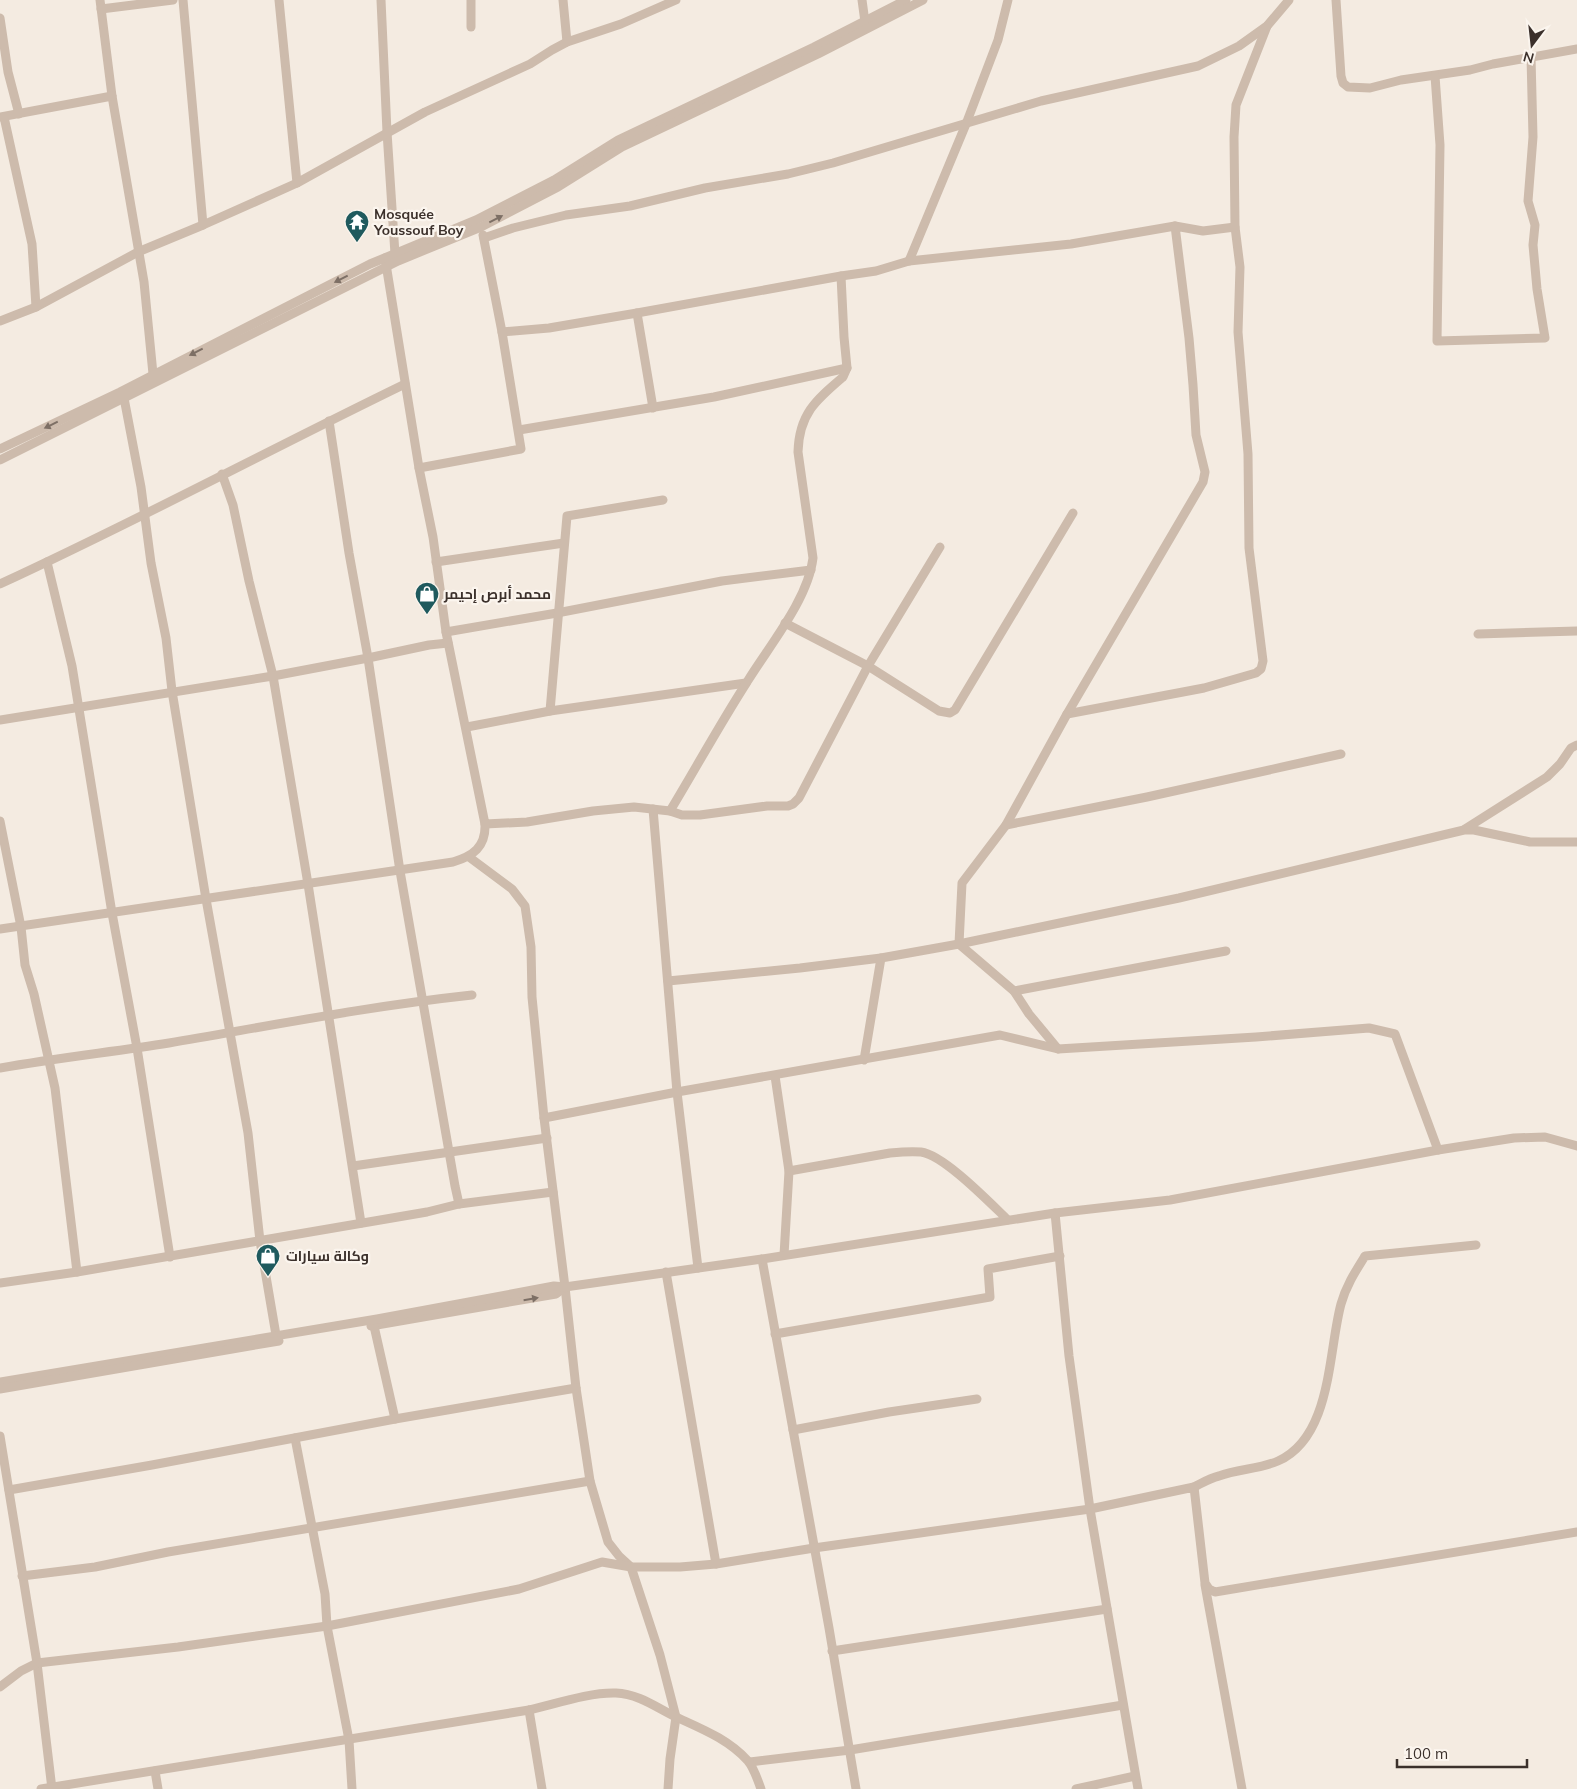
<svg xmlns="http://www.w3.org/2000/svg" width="1577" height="1789" viewBox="0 0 1577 1789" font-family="Mulish,Cairo,sans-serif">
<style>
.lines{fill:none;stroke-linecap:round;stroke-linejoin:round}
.street{stroke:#cdbbac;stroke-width:9}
.oneway{fill:#7d6f65}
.labels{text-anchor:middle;stroke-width:4.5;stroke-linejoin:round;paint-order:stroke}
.poi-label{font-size:14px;font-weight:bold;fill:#3b302b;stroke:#fbf5ee;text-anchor:start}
</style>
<rect width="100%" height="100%" fill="#f4ebe1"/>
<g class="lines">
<g class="street">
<path d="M100,0l12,96 32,186 9,92"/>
<path d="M183,0l20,225"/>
<path d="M279,0l18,183"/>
<path d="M381,0l6,132 8,122"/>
<path d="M471,0v27"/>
<path d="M563,0l4,42"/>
<path d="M862,0l3,22"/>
<path d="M1336,0l5,76 2,7 5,4 22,1 31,-8 69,-10 23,-6 84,-15"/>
<path d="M101,9l72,-9"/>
<path d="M0,18l8,54 11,42"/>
<path d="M1435,76l5,69 -3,196 108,-3 -8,-49 -4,-44 2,-20 -7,-24 5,-64 -2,-80"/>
<path d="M0,117l112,-21"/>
<path d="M4,117l28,127 4,63 102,-55 65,-27 94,-42 128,-71 105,-48 22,-14 15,-8 54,-18 55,-24"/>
<path d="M484,238l29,-10 53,-13 64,-9 75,-18 83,-14 45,-11 208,-62 157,-35 41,-20 28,-20 22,-26"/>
<path d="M385,258l34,210 14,69 13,95 39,192 42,-2 66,-11 41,-4 36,4 12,4h18l67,-9h21l5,-2 6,-6 69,-132 72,-119"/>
<path d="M909,261l57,-137 32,-84 10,-40"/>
<path d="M637,313l16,95"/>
<path d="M0,321l36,-14"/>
<path d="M502,332l47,-4 88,-15 204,-37 35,-5 33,-10 162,-17 104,-18"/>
<path d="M124,398l17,89 10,76 15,75 6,53 34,208 42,234 12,108 16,94"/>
<path d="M329,421l20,132 19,105 32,213 55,315 4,18"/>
<path d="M519,430l195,-33 133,-29"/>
<path d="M0,449l120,-57 250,-128 106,-44 78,-40 64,-40 196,-93 92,-47"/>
<path d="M0,460l398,-199 83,-34 77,-40 64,-40 196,-93 105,-54"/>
<path d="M419,468l102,-19 -19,-117 -19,-97"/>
<path d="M222,474l11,31 16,76 24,95 35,208 53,339"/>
<path d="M47,562l25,104 40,247 25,135 33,209"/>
<path d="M436,562l128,-19"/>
<path d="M0,584c137,-63 269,-134 405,-200"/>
<path d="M785,623l83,43 71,45 11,2 5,-3 118,-197"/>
<path d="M446,632l111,-19 165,-32 89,-11"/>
<path d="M1478,634l99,-3"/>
<path d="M550,711l17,-195 96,-16"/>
<path d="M1067,714l137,-26 52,-15 5,-4 2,-8 -14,-113 -1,-94 -10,-122 2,-65 -5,-40"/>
<path d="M0,720l273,-44 95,-18 61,-13 19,-2"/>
<path d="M467,727l83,-16 196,-28"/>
<path d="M653,809l24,283 21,176"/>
<path d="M670,811c26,-43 50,-87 77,-129 22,-36 61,-82 66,-124l-15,-106c1,-38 18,-52 45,-75l4,-9 -3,-31 -3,-61"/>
<path d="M0,821l21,106 4,38 9,29 21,94 22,184"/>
<path d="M1006,825l141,-28 194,-43"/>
<path d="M1465,829l82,-52 13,-13 11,-16 6,-3"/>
<path d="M469,857l43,32 13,17 6,41 1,50 12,121 21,169 11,101 14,93 18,61 11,14 12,11 29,88 16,62 -6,42 -2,30"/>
<path d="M0,929l453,-67c20,-6 33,-15 32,-38"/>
<path d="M668,981l132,-13 81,-10"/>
<path d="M1014,991l212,-40"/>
<path d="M1058,1049l-29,-35 -15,-23 -55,-47 3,-61 44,-58 61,-111 136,-232 2,-10 -9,-37 -3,-50 -4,-47 -14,-112 28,5 32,-4 -1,-90 2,-32 31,-79"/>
<path d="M864,1060l17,-102 78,-14 220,-46 285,-68h10l56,12h47"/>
<path d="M0,1068c56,-10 112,-16 169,-25 100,-17 201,-37 303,-48"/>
<path d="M775,1076l14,95 -5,84"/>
<path d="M544,1118l133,-26 323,-57 58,14 198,-12 113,-9 26,6 43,116"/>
<path d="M353,1166l194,-28"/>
<path d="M789,1171l101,-18c10,-1 21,-2 31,-1 23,3 69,51 87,68"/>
<path d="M1055,1213l14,143 21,153 48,280"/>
<path d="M762,1259l67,369 27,161"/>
<path d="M666,1272l50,292"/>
<path d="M0,1283l77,-11 350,-60 32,-8 94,-12"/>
<path d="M371,1326l185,-32 9,-7"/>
<path d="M374,1326l21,93"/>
<path d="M775,1334l215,-37 -2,-28 72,-13"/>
<path d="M0,1382l377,-63 177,-33 11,1 197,-28 293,-46 115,-13 268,-50 76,-12 31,-1 32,9"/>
<path d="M0,1389l279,-48"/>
<path d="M793,1430l96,-18 88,-13"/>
<path d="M0,1436l37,227 15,126"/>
<path d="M295,1438l30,156 2,32 22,114 3,49"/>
<path d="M1194,1487c8,-4 16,-9 25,-11 19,-7 41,-7 59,-15 54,-24 50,-109 63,-157 5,-18 14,-32 24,-48l111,-11"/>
<path d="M9,1490l143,-25 243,-46 181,-31"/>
<path d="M22,1576l73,-9 73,-15 422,-71"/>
<path d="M1205,1585l37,204"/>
<path d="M832,1651l275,-42"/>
<path d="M0,1687l21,-16 16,-8 141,-16 149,-21 192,-37 83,-27 29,5h49l36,-3 98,-16 276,-39 104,-22 11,96 4,6 6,3 362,-60"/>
<path d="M529,1710l13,79"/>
<path d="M750,1762l100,-12 273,-45"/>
<path d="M155,1771l3,18"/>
<path d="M41,1789l488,-79c26,-6 61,-18 87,-17 23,1 41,15 60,24 26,12 52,22 72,44 6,7 10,20 13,28"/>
<path d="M1076,1789l59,-13"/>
</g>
</g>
<defs><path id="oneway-solid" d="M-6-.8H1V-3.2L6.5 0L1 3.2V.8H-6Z" transform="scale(1.25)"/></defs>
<g class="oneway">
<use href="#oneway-solid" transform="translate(496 219) rotate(-27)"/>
<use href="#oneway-solid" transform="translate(341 279) rotate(153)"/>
<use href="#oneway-solid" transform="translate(196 352) rotate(153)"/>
<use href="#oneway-solid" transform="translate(51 425) rotate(154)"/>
<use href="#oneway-solid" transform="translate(531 1299) rotate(-10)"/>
</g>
<defs>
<symbol id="temple-pin" viewBox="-11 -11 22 30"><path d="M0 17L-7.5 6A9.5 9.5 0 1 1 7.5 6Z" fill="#1f5a5e" stroke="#fbf5ee"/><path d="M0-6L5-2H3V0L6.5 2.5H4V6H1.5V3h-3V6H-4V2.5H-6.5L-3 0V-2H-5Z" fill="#fff"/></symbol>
<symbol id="shop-pin" viewBox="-11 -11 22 30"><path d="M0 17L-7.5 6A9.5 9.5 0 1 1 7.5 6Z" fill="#1f5a5e" stroke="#fbf5ee"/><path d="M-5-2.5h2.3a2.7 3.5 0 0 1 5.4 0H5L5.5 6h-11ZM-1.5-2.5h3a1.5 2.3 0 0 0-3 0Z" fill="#fff"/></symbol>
</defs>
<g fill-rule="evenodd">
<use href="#temple-pin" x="343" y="208" width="28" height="38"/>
<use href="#shop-pin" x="413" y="580" width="28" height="38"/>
<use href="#shop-pin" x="254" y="1242" width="28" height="38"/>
</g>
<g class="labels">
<g class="poi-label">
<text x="374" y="219">Mosquée<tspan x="374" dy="16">Youssouf Boy</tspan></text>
<text x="444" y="599">محمد أبرص إحيمر</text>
<text x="286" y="1261">وكالة سيارات</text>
</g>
</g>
<g transform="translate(1532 45) rotate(195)" stroke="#fbf5ee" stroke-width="4" paint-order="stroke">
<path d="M0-4L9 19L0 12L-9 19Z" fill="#3b302b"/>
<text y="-8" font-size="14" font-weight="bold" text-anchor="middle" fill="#3b302b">N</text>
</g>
<path d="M1397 1759v8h130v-8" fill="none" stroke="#3b302b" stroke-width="2.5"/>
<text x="1404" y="1759" font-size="15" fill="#3b302b" stroke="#fbf5ee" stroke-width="4" paint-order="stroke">100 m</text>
</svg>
